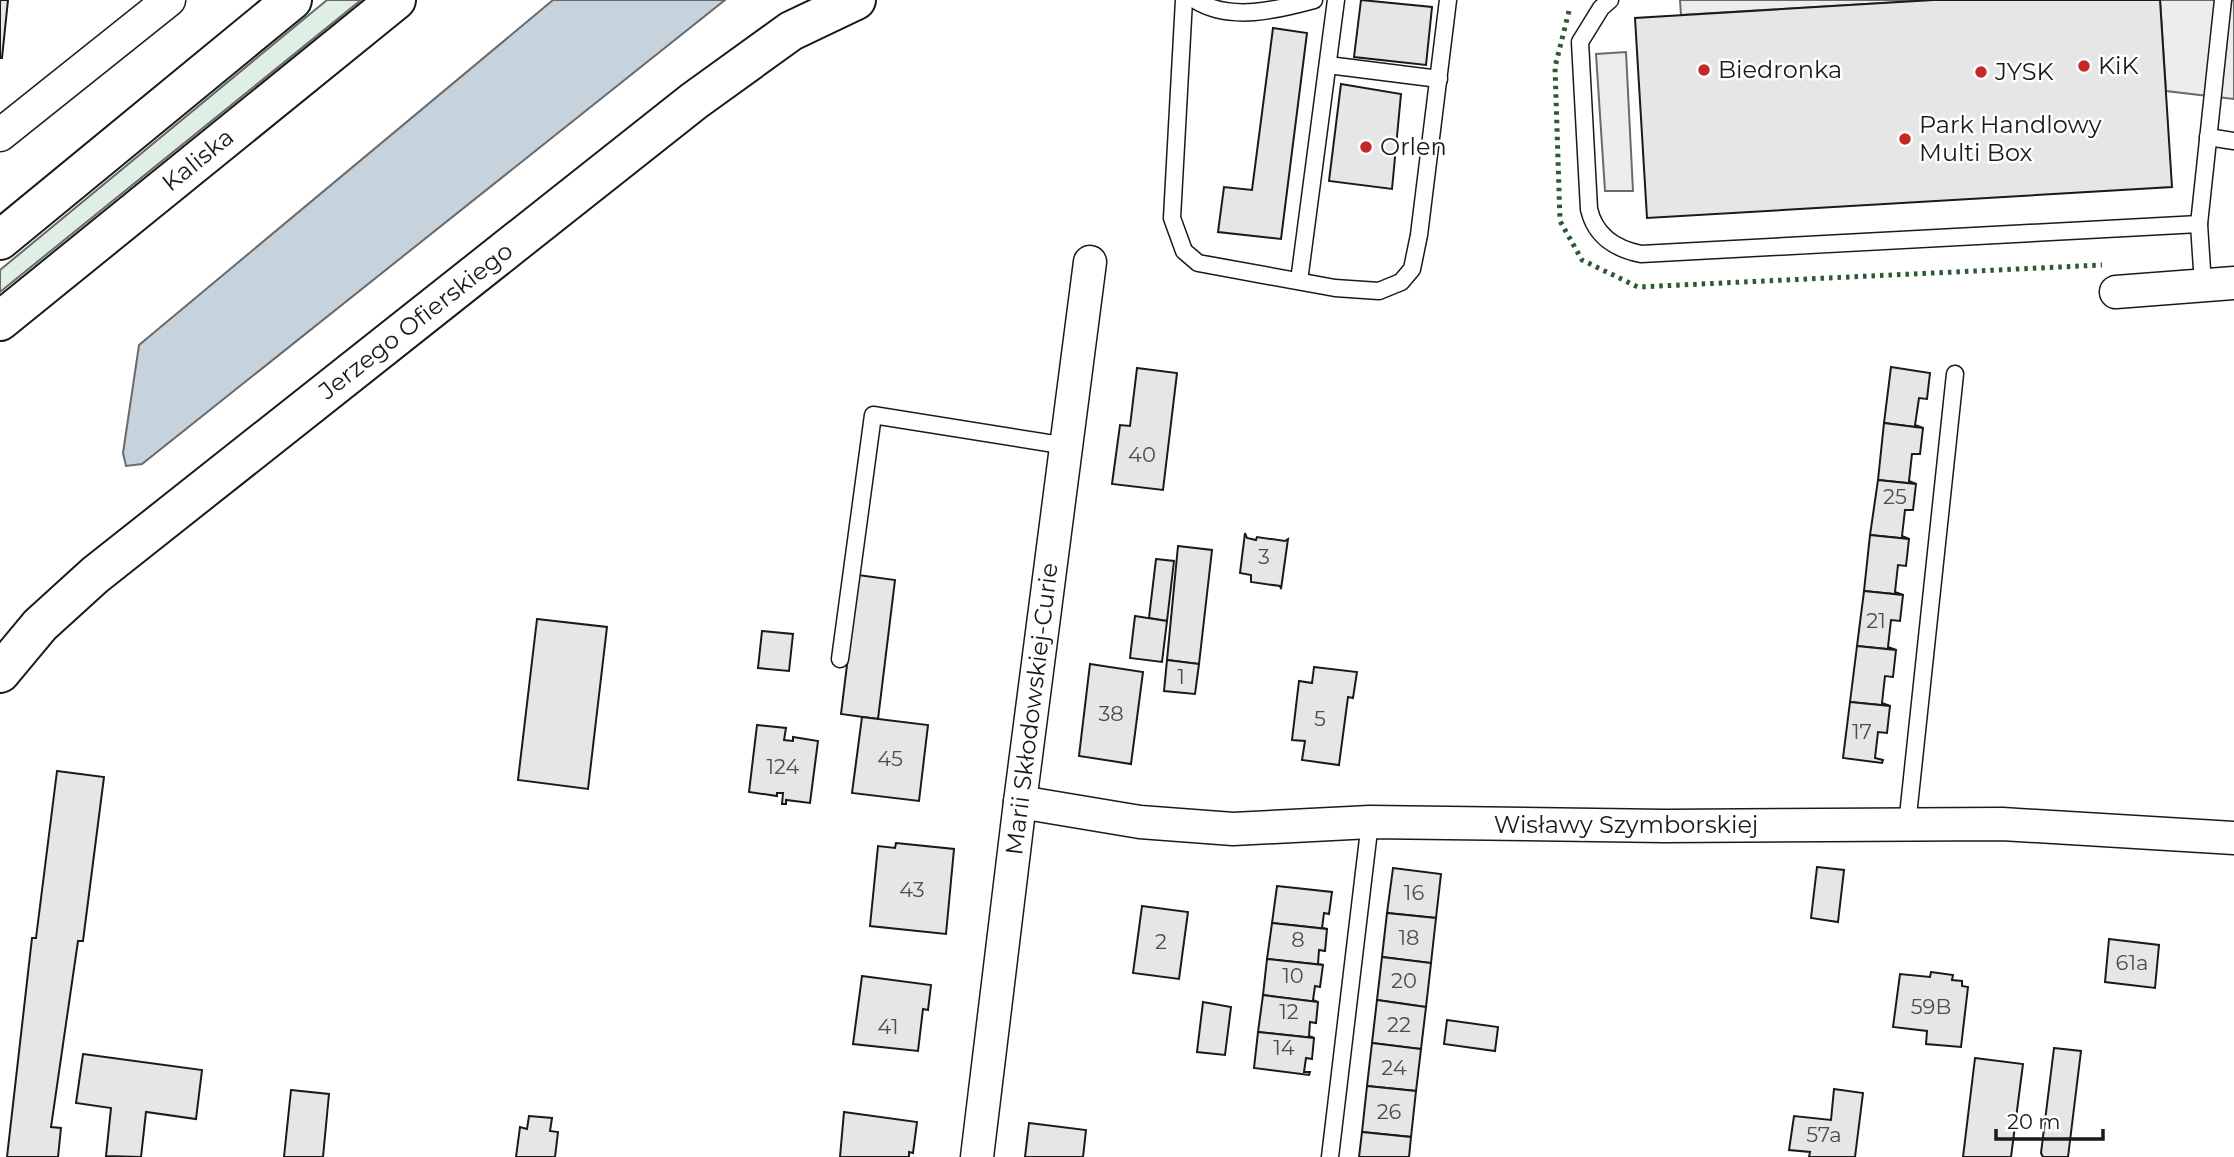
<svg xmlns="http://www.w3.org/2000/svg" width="2234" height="1157" viewBox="0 0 2234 1157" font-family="Montserrat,sans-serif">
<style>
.green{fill:#e0efe3;stroke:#6a6a6a;stroke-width:2}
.parking{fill:#ededed;stroke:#6a6a6a;stroke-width:2}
.water{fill:#c6d2dc;stroke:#6a6a6a;stroke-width:2}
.building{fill:#e6e6e6;stroke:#1a1a1a;stroke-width:2}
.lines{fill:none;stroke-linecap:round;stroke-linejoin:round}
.lane-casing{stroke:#1a1a1a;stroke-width:19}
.street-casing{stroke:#1a1a1a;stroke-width:35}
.secondary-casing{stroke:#1a1a1a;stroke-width:42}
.primary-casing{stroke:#1a1a1a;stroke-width:42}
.lane{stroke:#fff;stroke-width:16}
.street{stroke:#fff;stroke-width:32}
.secondary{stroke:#fff;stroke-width:38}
.primary{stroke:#fff;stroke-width:38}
.hedge{stroke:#2b5a34;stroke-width:5;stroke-dasharray:3.5 5;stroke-linecap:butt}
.poi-dot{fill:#c62828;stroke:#fff;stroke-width:2.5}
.labels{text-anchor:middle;stroke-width:5;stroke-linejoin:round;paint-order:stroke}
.number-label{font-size:21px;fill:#4d4d4d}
.poi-label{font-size:24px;fill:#1a1a1a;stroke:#fff;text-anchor:start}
.street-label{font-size:24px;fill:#1a1a1a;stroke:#fff}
</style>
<rect width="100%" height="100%" fill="#fff"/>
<path class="green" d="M327,0h34l-361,292v-22z"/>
<g class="parking">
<path d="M1680,0h253l-252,15z"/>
<path d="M2160,0h74v99l-68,-8z"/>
<path d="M1626,52l7,139h-28l-9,-137z"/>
</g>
<path class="water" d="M553,0h172l-583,464 -16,2 -3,-13 16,-108z"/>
<g class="building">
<path d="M0,0h8l-6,58h-2z"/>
<path d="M1361,0l71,7 -6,58 -72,-8z"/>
<path d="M1933,0h227l12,187 -525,31 -12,-200z"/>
<path d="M1273,28l34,5 -26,206 -63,-7 6,-45 28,3z"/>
<path d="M1341,84l60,10 -9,95 -63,-8z"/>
<path d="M1891,367l39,6 -3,26 -8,-1 -4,27 8,3 -39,-5z"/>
<path d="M1137,368l40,5 -14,117 -51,-6 8,-59 10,1z"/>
<path d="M1884,423l39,5 -3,26h-8l-3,27 7,3 -38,-4z"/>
<path d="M1878,480l38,4 -3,26h-8l-3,26 7,3 -39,-4z"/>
<path d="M1245,533l2,5 9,2 1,-3 28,4 3,-2 -7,50 -1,-3 -29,-4v-7l-11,-2z"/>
<path d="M1870,535l39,4 -3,27 -8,-1 -3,27 8,3 -39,-4z"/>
<path d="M1178,546l34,4 -13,114 -32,-4z"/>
<path d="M1156,559l18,2 -7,60 -18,-3z"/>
<path d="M858,575l37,5 -17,139 -37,-5z"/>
<path d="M1864,591l39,4 -3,26 -9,-1 -3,27 8,3 -39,-4z"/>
<path d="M1135,616l32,5 -5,41 -32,-4z"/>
<path d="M537,619l70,8 -19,162 -70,-9z"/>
<path d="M762,631l31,3 -4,37 -31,-3z"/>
<path d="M1857,646l39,4 -3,27 -8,-1 -3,27 8,3 -40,-4z"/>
<path d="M1167,660l32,4 -4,30 -31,-3z"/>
<path d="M1090,664l53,8 -12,92 -52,-8z"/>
<path d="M1314,667l43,5 -4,26 -5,-1 -9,68 -37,-5 3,-19 -13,-1 7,-59 13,2z"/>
<path d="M1850,702l40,4 -3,27 -9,-1 -3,26 8,2 -1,3 -39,-5z"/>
<path d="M862,717l66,8 -9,76 -67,-8z"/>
<path d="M757,725l29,3 -2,12 9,1v-4l25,4 -8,62 -24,-3v4h-4l1,-11h-6v3l-28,-4z"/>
<path d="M57,771l47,6 -21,164h-5l-27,186 10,1 -3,29h-51l25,-219h4z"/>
<path d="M896,843l58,6 -8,85 -76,-8 8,-80 17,2z"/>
<path d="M1817,867l27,3 -6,52 -27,-4z"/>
<path d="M1393,868l48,6 -5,44 -49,-5z"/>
<path d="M1277,886l55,6 -3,22 -5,-1 -2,15 5,1 -55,-6z"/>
<path d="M1142,906l46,6 -9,67 -46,-6z"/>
<path d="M1387,913l49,5 -5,45 -49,-6z"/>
<path d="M1272,923l55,6 -2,22 -6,-1 -1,14 5,1 -56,-6z"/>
<path d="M2109,939l50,6 -4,43 -50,-6z"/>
<path d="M1382,957l49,6 -5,44 -49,-7z"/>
<path d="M1267,959l56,6 -3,22 -5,-1 -2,14 5,2 -55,-7z"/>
<path d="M1931,972l22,3 -1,5 10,1v5l6,1 -7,60 -35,-3 1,-13 -34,-4 7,-53 30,3z"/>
<path d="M862,976l69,9 -3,25 -5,-1 -5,42 -65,-7z"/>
<path d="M1263,995l55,7 -2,21 -6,-1 -1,14 5,2 -56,-6z"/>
<path d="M1377,1000l49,7 -5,42 -49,-6z"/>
<path d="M1203,1002l28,5 -6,48 -28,-3z"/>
<path d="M1447,1020l51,7 -3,24 -51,-7z"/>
<path d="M1258,1032l56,6 -2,21 -6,-1 -2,14h6l-1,3 -55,-7z"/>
<path d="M1372,1043l49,6 -5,42 -49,-5z"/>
<path d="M2054,1048l27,3 -13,106h-25l-2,-4z"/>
<path d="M83,1054l119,16 -6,49 -50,-7 -5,45 -35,-1 5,-48 -35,-5z"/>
<path d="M1975,1058l48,6 -12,93h-48z"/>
<path d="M1367,1086l49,5 -5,46 -49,-5z"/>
<path d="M1834,1089l29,4 -8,64h-46l1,-5 -21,-2 5,-34 37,4z"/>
<path d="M291,1090l38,4 -6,63h-39z"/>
<path d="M844,1112l73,10 -4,31 -4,-1v5h-69z"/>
<path d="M529,1116l23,2 -2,13 8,1 -3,25h-39l4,-30 7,2z"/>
<path d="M1029,1123l57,7 -3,27h-58z"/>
<path d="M1362,1132l49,5 -2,20h-50z"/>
</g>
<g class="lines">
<defs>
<g id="lane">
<path d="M1184,0l-12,218 12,33 14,12 137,25 44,3 22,-9 11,-13 7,-34 29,-235"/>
<path d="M1195,0c35,22 82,10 119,0"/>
<path d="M1610,0l-9,8 -21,34 9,167c6,27 27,40 52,45l558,-30"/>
<path d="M1328,65l111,14"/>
<path d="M2208,137l26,4"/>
<path d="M1299,281l37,-281"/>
<path d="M2203,285l-4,-61 24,-224"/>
<path d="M840,659l33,-244 194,31"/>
<path d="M1907,825l48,-451"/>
<path d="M1330,1157l40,-335"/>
</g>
<g id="street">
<path d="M0,135l169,-135"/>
<path d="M2116,292l118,-9"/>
<path d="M1020,802l120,20 93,7 137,-7 295,4 337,-2 232,14"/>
<path d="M977,1157l43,-355 70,-540"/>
</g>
<path id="secondary" d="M0,673l40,-48 55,-50 599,-474 97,-70 65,-31"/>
<g id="primary">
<path d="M0,240l292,-240"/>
<path d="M0,321l396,-321"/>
</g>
</defs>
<use href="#lane" class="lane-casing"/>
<use href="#street" class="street-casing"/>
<use href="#secondary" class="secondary-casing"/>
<use href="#primary" class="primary-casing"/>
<use href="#lane" class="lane"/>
<use href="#street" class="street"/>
<use href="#secondary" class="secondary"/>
<use href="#primary" class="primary"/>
<path class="hedge" d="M1569,11l-14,56 5,154 22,39 56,27 464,-22"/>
</g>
<g class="poi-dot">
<circle cx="2084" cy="66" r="7"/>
<circle cx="1704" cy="70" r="7"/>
<circle cx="1981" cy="72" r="7"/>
<circle cx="1905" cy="139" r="7"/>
<circle cx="1366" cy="147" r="7"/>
</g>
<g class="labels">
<g class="number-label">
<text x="1142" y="462">40</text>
<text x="1895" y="504">25</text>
<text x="1264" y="564">3</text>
<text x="1876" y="628">21</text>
<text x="1181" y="684">1</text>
<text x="1111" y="721">38</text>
<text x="1320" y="726">5</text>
<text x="1862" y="739">17</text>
<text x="890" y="766">45</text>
<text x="783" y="774">124</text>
<text x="912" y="897">43</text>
<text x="1414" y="900">16</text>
<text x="1409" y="945">18</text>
<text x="1298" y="947">8</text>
<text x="1161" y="949">2</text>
<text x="2132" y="970">61a</text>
<text x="1293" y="983">10</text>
<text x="1404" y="988">20</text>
<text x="1931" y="1014">59B</text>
<text x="1289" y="1019">12</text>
<text x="1399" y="1032">22</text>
<text x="888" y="1034">41</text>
<text x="1284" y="1055">14</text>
<text x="1394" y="1075">24</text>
<text x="1389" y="1119">26</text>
<text x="1824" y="1142">57a</text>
</g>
<g class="poi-label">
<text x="2098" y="74">KiK</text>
<text x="1718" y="78">Biedronka</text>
<text x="1995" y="80">JYSK</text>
<text x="1919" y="133">Park Handlowy<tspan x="1919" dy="28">Multi Box</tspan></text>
<text x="1380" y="155">Orlen</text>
</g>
<g class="street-label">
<text transform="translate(198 160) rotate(-39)" y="8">Kaliska</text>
<text transform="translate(416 321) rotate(-38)" y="8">Jerzego Ofierskiego</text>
<text transform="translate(1032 709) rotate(-83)" y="8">Marii Skłodowskiej-Curie</text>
<text x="1626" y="833">Wisławy Szymborskiej</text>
</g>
</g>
<path d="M1996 1129v10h107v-10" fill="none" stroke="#1a1a1a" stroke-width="3.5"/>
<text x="2007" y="1129" font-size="21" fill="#1a1a1a" stroke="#ffffff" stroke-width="5" paint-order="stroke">20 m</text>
</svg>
